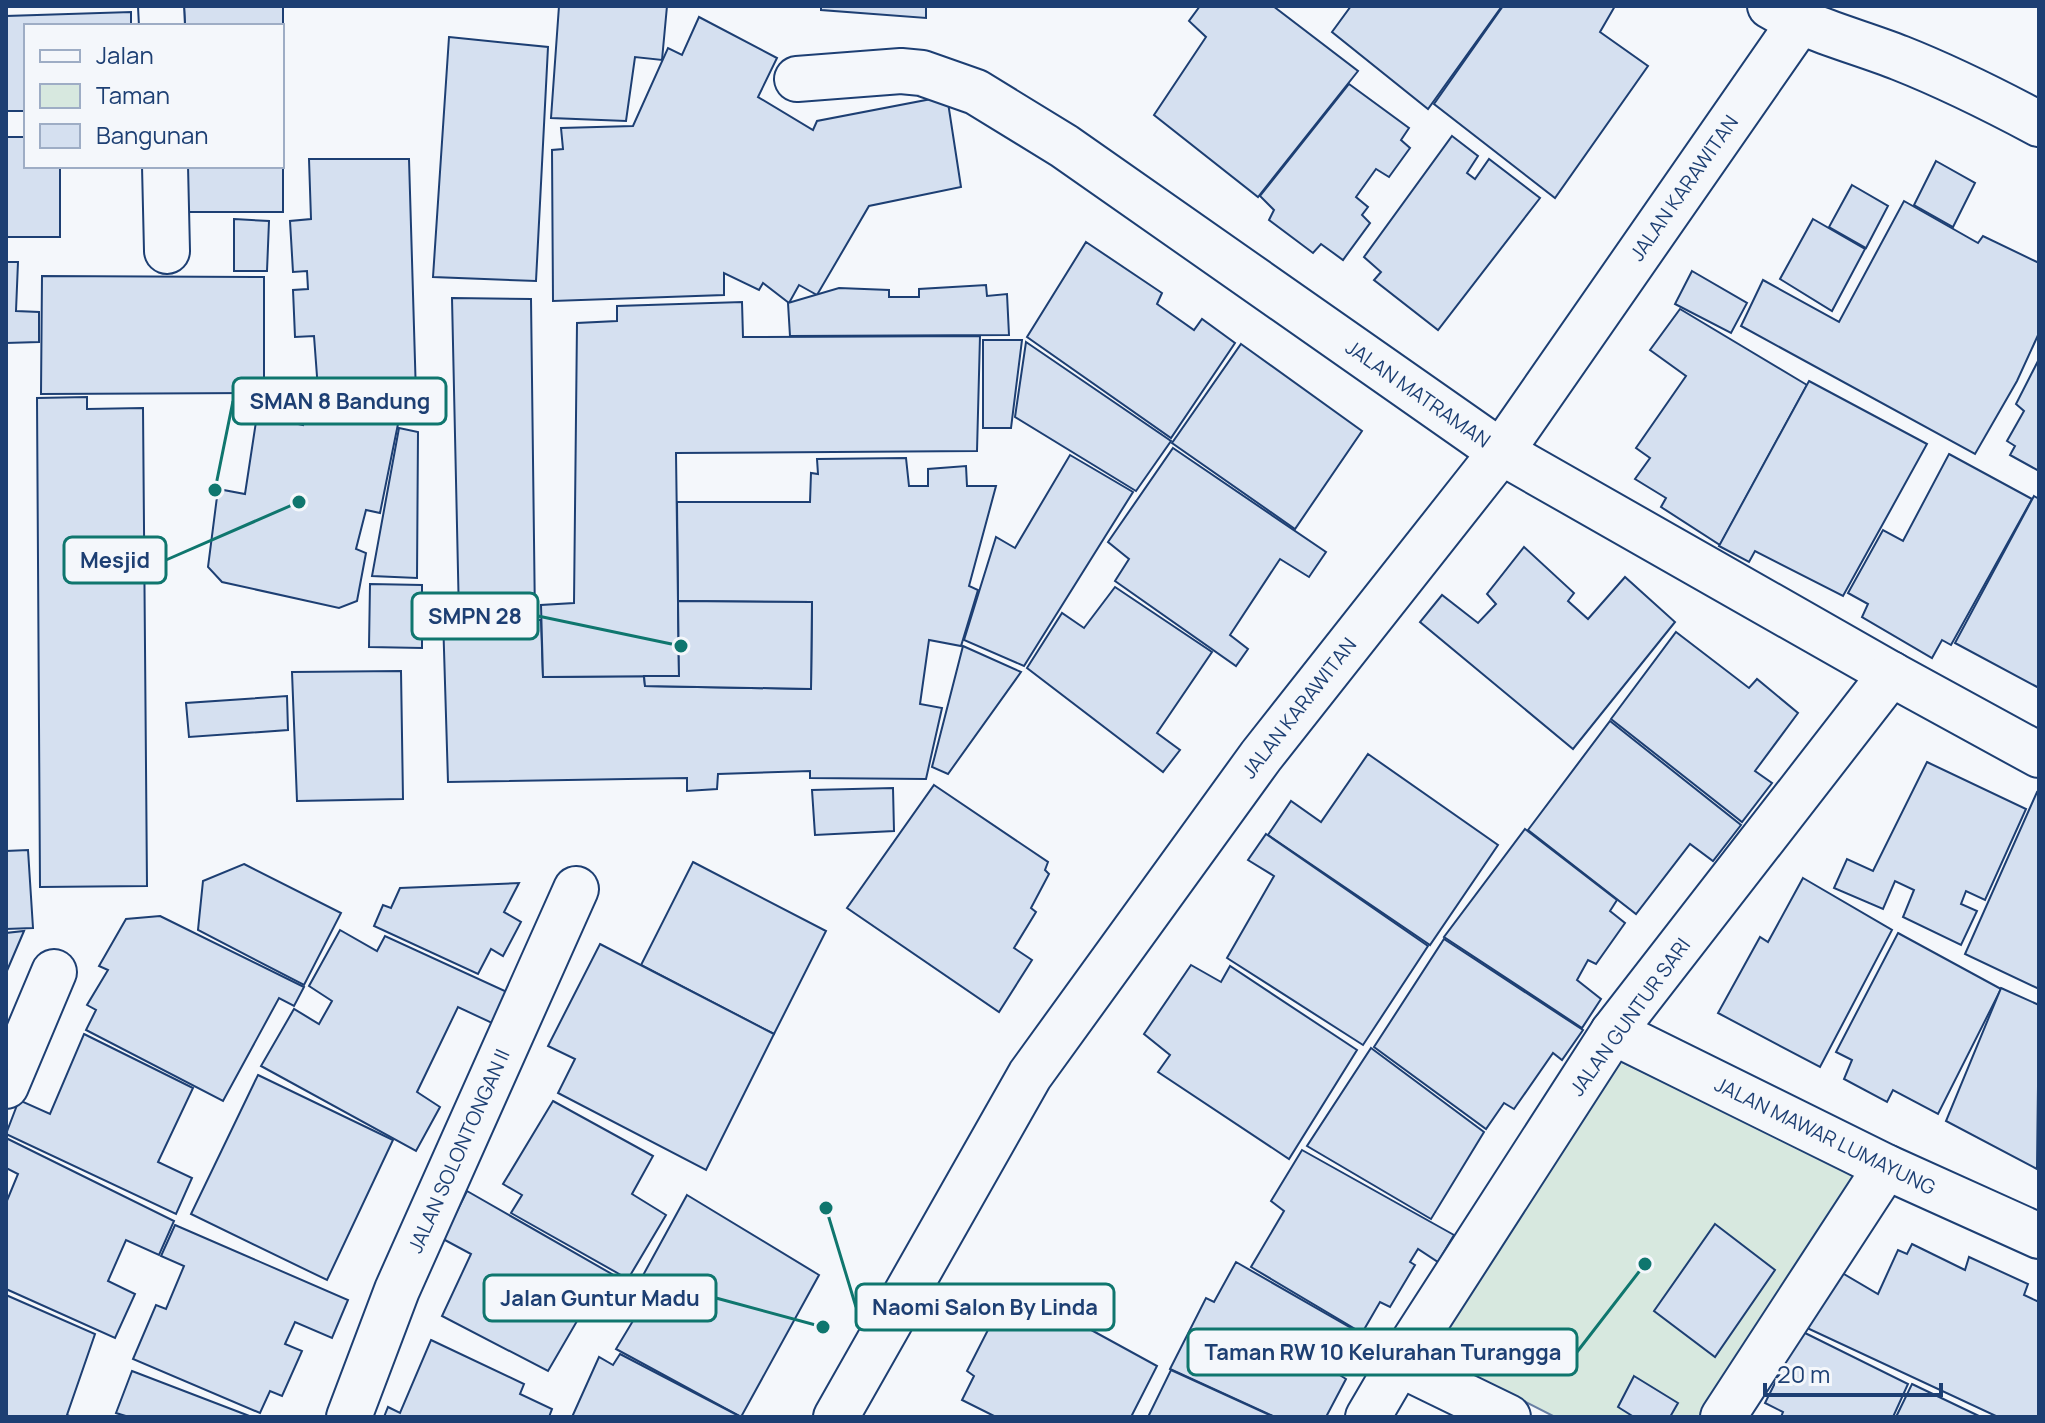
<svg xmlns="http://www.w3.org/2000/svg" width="2045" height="1423" viewBox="0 0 2045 1423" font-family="Manrope,sans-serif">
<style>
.green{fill:#d7e8df;stroke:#687fa3;stroke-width:2}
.building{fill:#d5e0f0;stroke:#1d3f73;stroke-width:2}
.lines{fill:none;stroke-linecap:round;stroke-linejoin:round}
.minor-casing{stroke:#1d3f73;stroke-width:48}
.minor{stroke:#f4f7fb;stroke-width:44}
.labels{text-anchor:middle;stroke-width:6;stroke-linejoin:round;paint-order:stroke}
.street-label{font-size:20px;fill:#1d3f73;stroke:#f4f7fb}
.leader{fill:none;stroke:#0f766e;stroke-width:3}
.callout-dot{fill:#0f766e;stroke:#f4f7fb;stroke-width:3}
.callout{fill:#f4f7fb;stroke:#0f766e;stroke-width:3}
.callout-label{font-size:22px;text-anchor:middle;font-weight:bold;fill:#1d3f73}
</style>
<rect width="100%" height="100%" fill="#f4f7fb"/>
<path class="green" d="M1620,1061l239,114 -157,242h-147l-125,-64z"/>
<g class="building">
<path d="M184,6h99v206h-97l-1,-46h97v-140h-97z"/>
<path d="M559,6h108l-5,54 -27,-3 -9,64 -75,-3z"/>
<path d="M821,6h105v12l-105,-8z"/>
<path d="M1200,6h73l85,65 -100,126 -104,-82 52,-78 -17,-16z"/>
<path d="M1351,6h151l-74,103 -96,-77z"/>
<path d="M1503,6h112l-15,26 48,34 -93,132 -121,-94z"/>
<path d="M131,12v14h-105v85h-20v-95z"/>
<path d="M699,17l78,41 -19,39 55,33 4,-9 130,-25 14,91 -92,19 -52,89 -18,-10 -10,18 -26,-20 -4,7 -35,-17v22l-171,6 -1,-151 11,-1 -2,-21 72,-2 35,-78 14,7z"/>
<path d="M449,37l99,10 -12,234 -103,-4z"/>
<path d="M1349,84l60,44 -8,12 9,8 -21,29 -13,-8 -20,28 12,10 -6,8 8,8 -27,37 -22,-16 -8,9 -44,-33 5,-10 -14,-14z"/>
<path d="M1452,136l26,20 -11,17 8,6 14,-20 51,39 -102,132 -64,-50 7,-8 -17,-15z"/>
<path d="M6,137h20v29h34v71h-54z"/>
<path d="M309,159h100l7,236 -97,8 -5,-67 -19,1 -2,-47 15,-1 -1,-18 -14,1 -3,-51 21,-2z"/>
<path d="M1936,161l39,22 -22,44 -39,-22z"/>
<path d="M1852,185l36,21 -22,42 -37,-21z"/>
<path d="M1904,201l74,42 5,-7 56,27v70l-22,48 -42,73 -234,-128 22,-46 76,42z"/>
<path d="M234,219l35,2 -2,50h-33z"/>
<path d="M1813,219l52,30 -33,62 -52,-32z"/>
<path d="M1086,242l76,51 -5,11 37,26 8,-11 33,24 -64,95 -144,-101z"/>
<path d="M6,262h12l-2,49 23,1v30l-33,1z"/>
<path d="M1692,271l55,32 -16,30 -56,-29z"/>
<path d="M42,276l222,1v116l-223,1z"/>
<path d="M986,285l1,11 20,-2 2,41 -219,1 -2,-33 51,-15 50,2v7h30v-8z"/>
<path d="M452,298l79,1 4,321h6l2,57 101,-1 1,10 166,3 1,-87 -134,-1 -1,-99h133l1,-29 7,1 -1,-15 89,-1 3,28h19v-17l38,-3 1,20h29l-27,100 9,4 -17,56 -32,-6 -9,64 22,4 -16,71 -116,-1v-7l-92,3 -1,15 -30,2v-13l-239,4 -5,-165h16z"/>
<path d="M742,302l1,35 237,-1 -3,115 -301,2 3,223 -136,1 -2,-72 33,-2 3,-280 40,-2v-15z"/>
<path d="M1680,309l127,76 -87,160 -59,-38 5,-9 -31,-19 15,-21 -14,-10 50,-72 -36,-26z"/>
<path d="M983,340h39l-11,88h-28z"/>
<path d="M1026,342l145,99 -35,50 -121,-74z"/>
<path d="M1241,344l121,87 -67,98 -123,-86z"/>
<path d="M2039,359v112l-29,-16 5,-9 -8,-5 17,-30 -8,-7z"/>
<path d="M1809,381l118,63 -84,152 -88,-45 -6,11 -30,-16z"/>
<path d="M87,397v12l56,-1 4,478 -107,1 -3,-489z"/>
<path d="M307,407l91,17 -18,89 -14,-3 -10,39 10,4 -9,48 -18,7 -117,-26 -14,-15 10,-78 27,5 12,-79 46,10z"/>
<path d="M399,428l19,4 -1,146 -45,-2z"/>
<path d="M1173,448l153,104 -17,25 -29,-18 -50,76 18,14 -12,17 -121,-85 14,-22 -21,-17z"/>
<path d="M1949,454l83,45 -81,146 -9,-5 -10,18 -70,-41 6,-13 -20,-11 35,-63 20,11z"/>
<path d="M1070,455l63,37 -109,174 -60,-26 32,-103 19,11z"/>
<path d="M2034,496l5,3v189l-84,-45z"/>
<path d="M1524,547l50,46 -6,8 20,18 37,-42 50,45 -102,127 -153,-127 22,-27 36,28 18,-19 -9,-10z"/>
<path d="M370,584l52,1v63l-53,-1z"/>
<path d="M1115,587l97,65 -55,81 23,17 -17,22 -136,-104 35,-55 22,15z"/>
<path d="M678,601l134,1 -1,87 -166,-3 -1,-10h35z"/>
<path d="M1676,632l73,56 8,-9 41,34 -43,58 17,12 -30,39 -131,-103z"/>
<path d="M963,646l58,26 -73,102 -16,-7z"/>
<path d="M401,671l2,128 -106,2 -5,-129z"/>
<path d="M287,696l1,34 -99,7 -3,-34z"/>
<path d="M1610,721l131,104 -28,36 -23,-17 -54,70 -108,-84z"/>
<path d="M1368,754l130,91 -68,100 -162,-110 23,-34 30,21z"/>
<path d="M1927,762l99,47 -41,91 -19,-9 -5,13 16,7 -16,34 -58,-28 11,-27 -19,-9 -12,28 -49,-21 13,-29 26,12z"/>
<path d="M934,785l114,77 -3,8 4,4 -18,34 5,4 -22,36 18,12 -33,52 -152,-104z"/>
<path d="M893,788l1,43 -79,4 -3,-45z"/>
<path d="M2037,792l2,1v196l-74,-35z"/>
<path d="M1525,829l92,71 -7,11 15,12 -29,41 -8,-4 -11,20 24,19 -19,29 -138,-91z"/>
<path d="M1266,834l162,112 -65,99 -136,-87 47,-82 -26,-16z"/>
<path d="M28,850l5,78 -27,1v-78z"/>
<path d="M693,862l133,69 -52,103 -133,-69z"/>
<path d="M244,864l97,49 -37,72 -106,-55 5,-49z"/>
<path d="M1803,878l89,52 -72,137 -102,-54 42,-76 8,5z"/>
<path d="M519,883l-15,29 17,10 -18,34 -12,-7 -13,25 -104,-48 9,-21 8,3 9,-20z"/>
<path d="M160,916l144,71 -10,19 -15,-8 -56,103 -137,-71 10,-20 -9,-5 21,-35 -9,-4 27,-47z"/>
<path d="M340,930l37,21 8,-15 122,56 -15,31 -34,-16 -41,85 23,15 -24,44 -155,-85 33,-57 25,15 13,-23 -23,-15z"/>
<path d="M24,931l-18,42v-40z"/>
<path d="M1898,933l103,56 -63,125 -45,-24 -6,12 -43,-23 8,-19 -16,-8z"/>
<path d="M1444,939l139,91 -21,30 -9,-7 -39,56 -10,-6 -18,26 -112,-82z"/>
<path d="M600,944l174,90 -68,136 -148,-77 17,-34 -27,-13z"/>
<path d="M1191,965l30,17 9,-16 127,84 -68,109 -131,-87 12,-17 -26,-21z"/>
<path d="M2001,988l38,17 -2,164 -91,-48z"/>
<path d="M84,1034l109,54 -35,74 34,16 -16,36 -170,-80 13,-34 31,14z"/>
<path d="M1371,1048l113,84 -53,87 -124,-73z"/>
<path d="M258,1075l135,65 -66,140 -136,-66z"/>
<path d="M553,1101l100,55 -21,38 34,21 -38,64 -117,-66 11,-18 -19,-11z"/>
<path d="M6,1138l168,83 -15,34 -33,-15 -18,41 27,13 -20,44 -109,-49v-86l12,-29 -12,-6z"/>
<path d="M1302,1150l152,85 -16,27 -20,-13 -8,13 5,3 -25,42 -10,-5 -18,31 -111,-66 33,-56 -13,-10z"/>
<path d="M467,1191l157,90 -20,38 -20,-10 -36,62 -106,-55 29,-62 -28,-15z"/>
<path d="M687,1195l132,80 -78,142 -125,-68 38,-63 -13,-7z"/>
<path d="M1715,1224l60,46 -60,87 -61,-46z"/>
<path d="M175,1225l173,75 -16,38 -37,-16 -10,22 17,7 -20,45 -12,-5 -10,22 -127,-54 23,-54 10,4 18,-43 -23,-10z"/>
<path d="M1912,1244l53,26 4,-13 59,27 -4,11 15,7v115h-41l-193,-90 32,-57 41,24 20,-44 9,4z"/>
<path d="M1236,1262l115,66 -24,39 19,12 -20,38h-51l-105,-48 36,-71 8,4z"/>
<path d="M1020,1291l137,75 -26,51h-135l-34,-17 12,-24 -7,-5 25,-49 10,5z"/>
<path d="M6,1295l89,39 -28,81 5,2h-66z"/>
<path d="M1801,1331l107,53 -15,33h-112l2,-5 -18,-9z"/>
<path d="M431,1340l93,44 -4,10 32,15 -3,8h-165l4,-10 12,6z"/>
<path d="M620,1354l121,63h-169l27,-60 14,8z"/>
<path d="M1171,1370l103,47h-126z"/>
<path d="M132,1371l120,46h-123l-13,-4z"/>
<path d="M1634,1376l44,27 -8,14h-36l-16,-10z"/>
<path d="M1912,1384l69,33h-85z"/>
</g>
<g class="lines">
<defs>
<g id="minor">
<path d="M161,6l1,20"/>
<path d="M1770,6c40,24 87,35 130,52 48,19 94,42 139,66"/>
<path d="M797,79l104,-8 21,2 54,19 88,54 437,306 390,222 148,81"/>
<path d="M165,166l2,85"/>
<path d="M1613,1032l273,135 153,69"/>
<path d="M6,1086l48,-114"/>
<path d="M1399,1364l109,53"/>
<path d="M349,1417l48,-127 179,-401"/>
<path d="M836,1417l194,-342 231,-319 240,-304 298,-429"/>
<path d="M1368,1417l31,-53 214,-332 278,-358"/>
<path d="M1723,1417l163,-250"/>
</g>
</defs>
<use href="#minor" class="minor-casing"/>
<use href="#minor" class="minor"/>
</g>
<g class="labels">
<g class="street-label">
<text transform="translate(1684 188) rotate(-55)" y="7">JALAN KARAWITAN</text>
<text transform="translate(1418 394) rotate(35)" y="7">JALAN MATRAMAN</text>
<text transform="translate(1299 708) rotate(-52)" y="7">JALAN KARAWITAN</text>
<text transform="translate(1630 1017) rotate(-54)" y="7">JALAN GUNTUR SARI</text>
<text transform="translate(1825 1136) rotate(26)" y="7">JALAN MAWAR LUMAYUNG</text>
<text transform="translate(459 1151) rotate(-66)" y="7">JALAN SOLONTONGAN II</text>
</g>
</g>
<path class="leader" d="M215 490L233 401M299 502L166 560M681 646L538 616M823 1327L716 1298M826 1208L856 1307M1645 1264L1577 1352"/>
<g class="callout-dot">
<circle cx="215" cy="490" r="8"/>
<circle cx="299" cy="502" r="8"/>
<circle cx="681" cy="646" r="8"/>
<circle cx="823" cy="1327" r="8"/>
<circle cx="826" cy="1208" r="8"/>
<circle cx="1645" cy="1264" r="8"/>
</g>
<g class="callout">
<rect x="233" y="378" width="213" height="46" rx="8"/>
<rect x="64" y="537" width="102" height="46" rx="8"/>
<rect x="412" y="593" width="126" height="46" rx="8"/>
<rect x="484" y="1275" width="232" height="46" rx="8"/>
<rect x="856" y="1284" width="258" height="46" rx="8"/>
<rect x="1188" y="1329" width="389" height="46" rx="8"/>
</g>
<g class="callout-label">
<text x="340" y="409">SMAN 8 Bandung</text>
<text x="115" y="568">Mesjid</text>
<text x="475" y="624">SMPN 28</text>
<text x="600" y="1306">Jalan Guntur Madu</text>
<text x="985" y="1315">Naomi Salon By Linda</text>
<text x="1383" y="1360">Taman RW 10 Kelurahan Turangga</text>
</g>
<rect width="2045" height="1423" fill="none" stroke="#1d3f73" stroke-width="16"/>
<rect x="24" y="24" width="260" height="144" fill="#f4f7fb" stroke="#9eadc5" stroke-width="2"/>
<rect x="40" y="50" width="40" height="12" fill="#f4f7fb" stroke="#9eadc5" stroke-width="2"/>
<text x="96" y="64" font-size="24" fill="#1d3f73">Jalan</text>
<rect x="40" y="84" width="40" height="24" fill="#d7e8df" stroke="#9eadc5" stroke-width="2"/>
<text x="96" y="104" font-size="24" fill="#1d3f73">Taman</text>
<rect x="40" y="124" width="40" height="24" fill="#d5e0f0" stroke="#9eadc5" stroke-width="2"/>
<text x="96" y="144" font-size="24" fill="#1d3f73">Bangunan</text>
<path d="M1765 1383v12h176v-12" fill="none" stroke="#1d3f73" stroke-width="4"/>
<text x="1777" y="1383" font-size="24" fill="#1d3f73" stroke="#f4f7fb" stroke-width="6" paint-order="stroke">20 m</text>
</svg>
